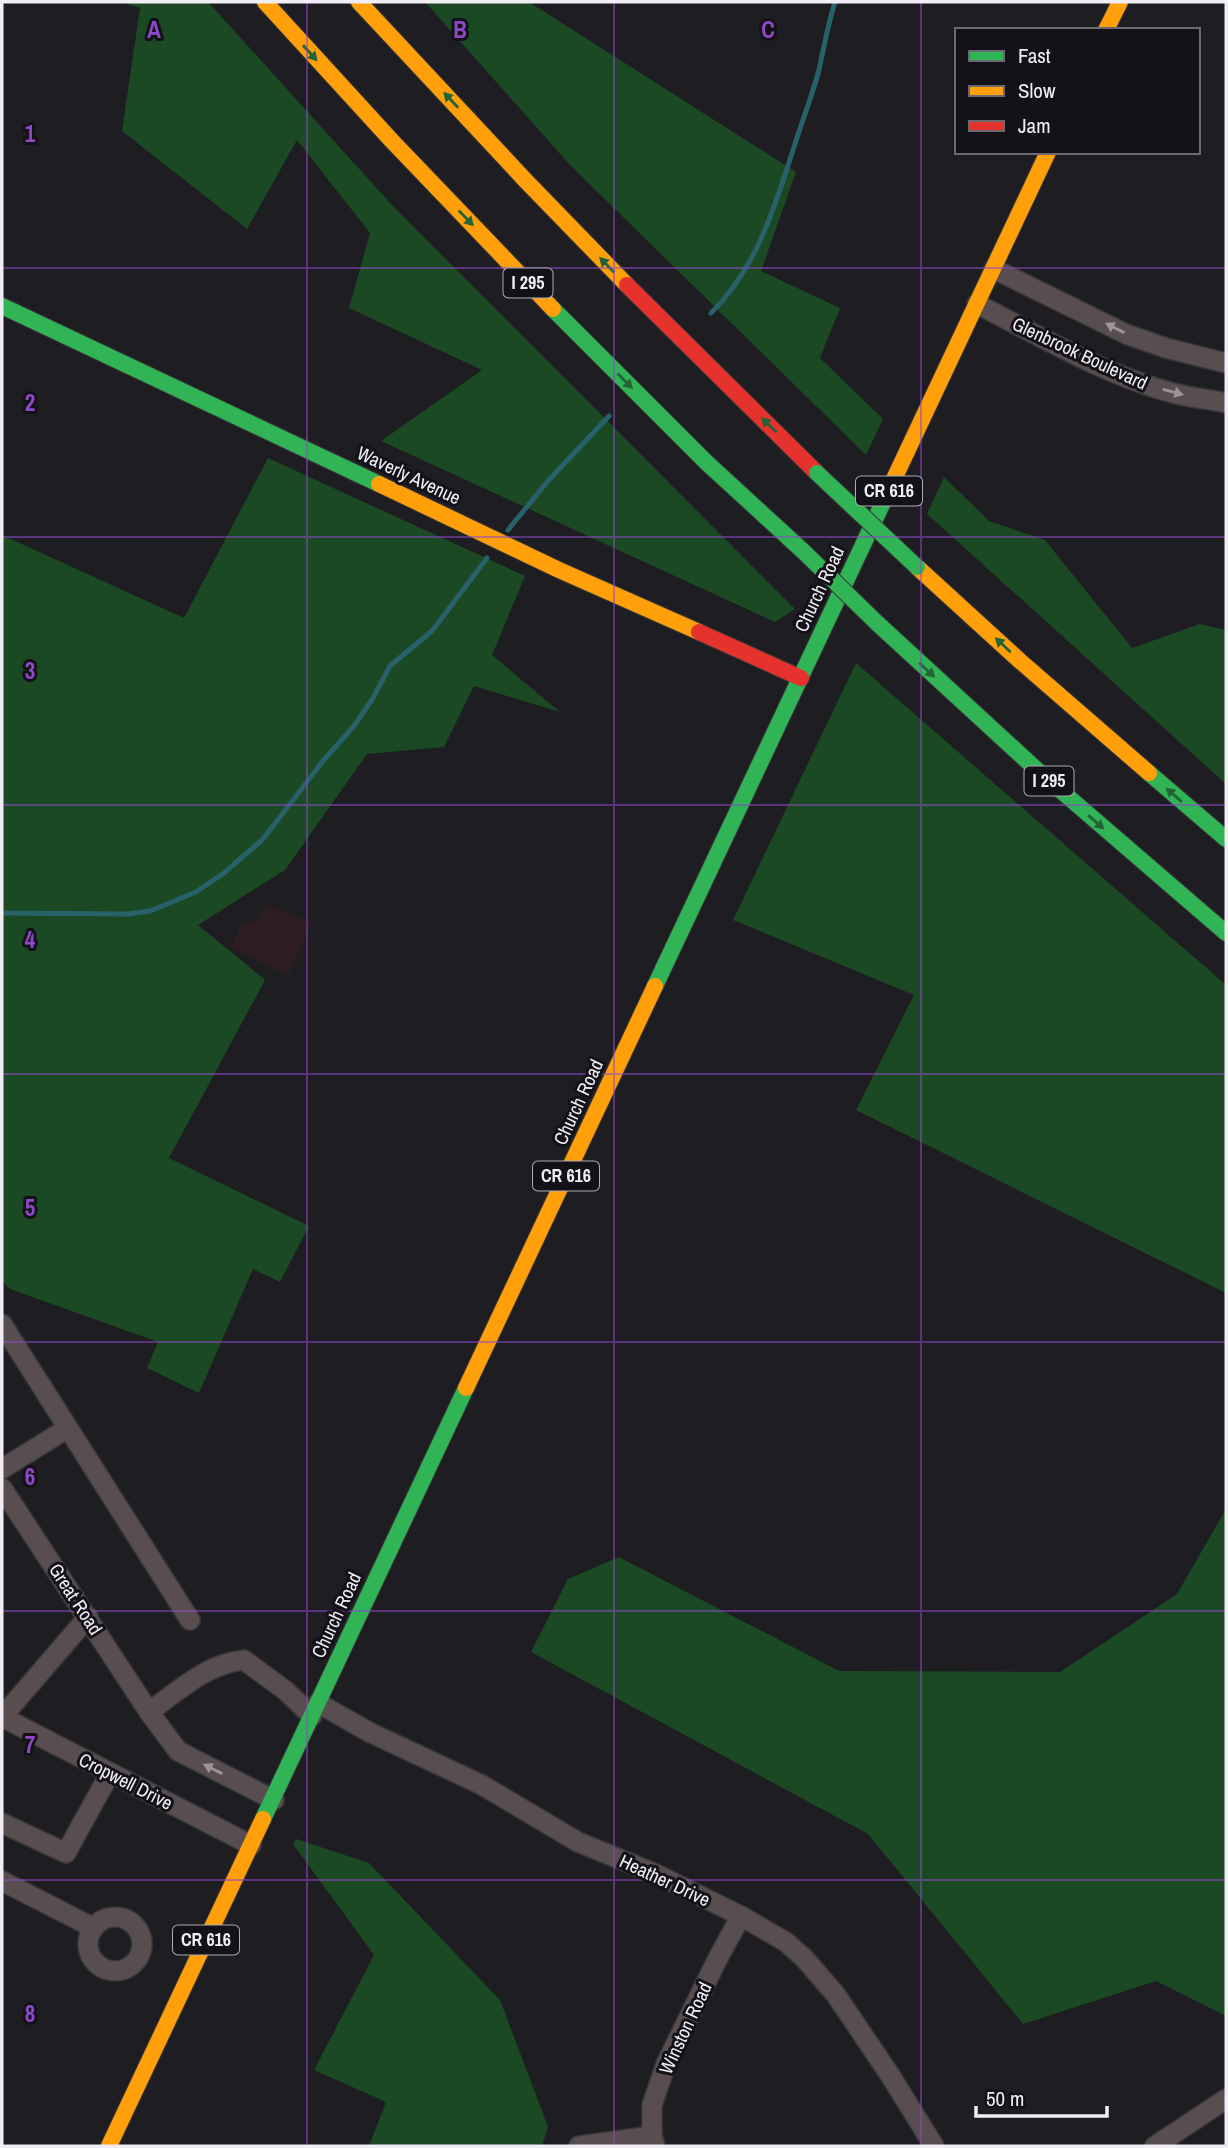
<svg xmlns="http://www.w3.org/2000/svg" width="1228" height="2148" viewBox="0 0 1228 2148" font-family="'Archivo Narrow',sans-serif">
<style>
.industrial{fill:#2e1d21}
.green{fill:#1b4924}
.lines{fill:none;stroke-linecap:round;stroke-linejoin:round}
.stream{stroke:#29616b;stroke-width:5}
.street-casing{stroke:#373739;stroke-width:22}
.fast-casing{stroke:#373739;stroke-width:18}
.slow-casing{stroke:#373739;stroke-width:18}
.jam-casing{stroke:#373739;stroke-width:18}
.street{stroke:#594e4f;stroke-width:19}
.fast{stroke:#30b455;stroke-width:16}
.slow{stroke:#ff9f0a;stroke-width:16}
.jam{stroke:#e5322d;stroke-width:16}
.fast-bridge-casing{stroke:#373739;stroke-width:18;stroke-linecap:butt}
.fast-bridge{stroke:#30b455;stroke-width:16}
.oneway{fill:#226337}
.oneway2{fill:#9d9699}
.grid{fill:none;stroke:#8d49c7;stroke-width:2;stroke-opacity:0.55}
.labels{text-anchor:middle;stroke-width:6;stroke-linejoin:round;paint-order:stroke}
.shield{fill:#141219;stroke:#aeacb2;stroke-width:2}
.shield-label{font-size:18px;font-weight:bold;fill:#f0eef4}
.street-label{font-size:19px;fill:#f0eef4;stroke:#141219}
.grid-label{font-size:23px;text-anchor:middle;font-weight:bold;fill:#8d49c7;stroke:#141219;stroke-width:6;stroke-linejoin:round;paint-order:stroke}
</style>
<rect width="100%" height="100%" fill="#1e1d21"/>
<path class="industrial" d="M265,904l46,19 -23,52 -57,-27 10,-24 18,-5z"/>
<g class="green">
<path d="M121,2h87l184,203 403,404 -20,13 -394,-181 101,-71 -133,-62 21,-75 -73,-93 -50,89 -125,-98 18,-123z"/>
<path d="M425,2h104l267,170 -35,99 79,37 -20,50 63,61 -17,36 -296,-290z"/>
<path d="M268,458l257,118 -33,79 68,57 -86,-26 -30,61 -77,7 -82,116 -87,55 67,55 -96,178 140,68 -29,56 -27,-13 -54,124 -52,-25 11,-26 -148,-53 -8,-8v-746l182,83z"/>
<path d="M944,477l45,44 56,19 87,108 68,-24 26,6v154l-299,-270z"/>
<path d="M856,663l370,322v308l-370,-183 58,-115 -181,-75z"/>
<path d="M1226,1509v507l-70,-35 -133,43 -155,-190 -337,-182 37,-73 51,-22 220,114 221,1 117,-78z"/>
<path d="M296,1839l73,24 131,137 48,127 -6,19h-173l17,-44 -72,-32 60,-115 -81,-111z"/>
</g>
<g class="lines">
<g class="stream">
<path d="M711,313c46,-45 64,-107 83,-166 8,-26 18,-51 25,-77 5,-23 9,-46 16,-68"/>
<path d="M508,530l39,-48 62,-66"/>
<path d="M2,913l126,1 22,-3 46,-19 28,-19 39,-34 60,-78 31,-35 19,-28 17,-32 42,-35 55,-73"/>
</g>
<defs>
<g id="street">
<path d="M994,269l132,65 40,14 60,15"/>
<path d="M977,304c63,32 127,71 196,89 18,5 36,6 53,10"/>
<path d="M2,1324l188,296"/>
<path d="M2,1469l66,-41"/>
<path d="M2,1488l147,224 29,39 96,49"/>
<path d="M318,1703l51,29 113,53 96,57 78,32 85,42 45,26 18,16 32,37 54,80 44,71"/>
<path d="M149,1712c29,-21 59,-49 95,-52l42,31 26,25"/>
<path d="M2,1717l249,128"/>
<path d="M2,1717l86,-100"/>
<path d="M2,1823l64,30 44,-80"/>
<path d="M2,1881l92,47"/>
<circle cx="115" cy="1944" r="27"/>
<path d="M579,2146l73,-10"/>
<path d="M655,2146l-3,-10v-31l14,-41 52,-106 23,-42"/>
<path d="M1155,2146l71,-47"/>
</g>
<g id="fast">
<path d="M2,306l377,178"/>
<path d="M553,309l153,153 98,90"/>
<path d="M877,623l160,147 189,163"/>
<path d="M1149,773l77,66"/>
<path d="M655,986l231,-490"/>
<path d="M263,1819l203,-431"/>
</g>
<g id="slow">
<path d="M265,2l127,139 161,168"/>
<path d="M359,2l167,179 101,104"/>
<path d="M1106,30l14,-28"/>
<path d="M379,484l180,86 140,62"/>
<path d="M886,496l162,-344"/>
<path d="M917,567l103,94 129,112"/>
<path d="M466,1388l189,-402"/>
<path d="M109,2146l154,-327"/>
</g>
<g id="jam">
<path d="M627,285l190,188"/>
<path d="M699,632l102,46"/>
</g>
</defs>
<use href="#street" class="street-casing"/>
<use href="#fast" class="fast-casing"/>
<use href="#slow" class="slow-casing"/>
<use href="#jam" class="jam-casing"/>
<use href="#street" class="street"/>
<use href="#fast" class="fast"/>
<use href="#slow" class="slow"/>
<use href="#jam" class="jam"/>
<defs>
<g id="fast-bridge">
<path d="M817,473l100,94"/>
<path d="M804,552l73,71"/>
</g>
</defs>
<use href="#fast-bridge" class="fast-bridge-casing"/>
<use href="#fast-bridge" class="fast-bridge"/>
</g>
<defs><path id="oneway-solid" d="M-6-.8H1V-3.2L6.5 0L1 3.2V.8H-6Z" transform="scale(1.75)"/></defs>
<g class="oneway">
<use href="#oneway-solid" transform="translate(310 53) rotate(48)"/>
<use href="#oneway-solid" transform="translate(451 100) rotate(-133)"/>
<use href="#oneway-solid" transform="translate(466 218) rotate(46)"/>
<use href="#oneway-solid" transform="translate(607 265) rotate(-134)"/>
<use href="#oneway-solid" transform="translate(625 381) rotate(45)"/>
<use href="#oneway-solid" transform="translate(769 425) rotate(-136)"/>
<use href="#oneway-solid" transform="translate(1003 645) rotate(-137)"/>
<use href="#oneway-solid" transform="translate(927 670) rotate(43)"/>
<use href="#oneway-solid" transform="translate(1174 795) rotate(-139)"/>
<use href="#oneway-solid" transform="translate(1096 822) rotate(41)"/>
</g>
<g class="oneway2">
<use href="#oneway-solid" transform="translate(1115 328) rotate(-153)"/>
<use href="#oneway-solid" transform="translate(1173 392) rotate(15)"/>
<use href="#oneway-solid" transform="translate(213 1769) rotate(-153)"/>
</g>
<path class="grid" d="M307,2v2144M614,2v2144M921,2v2144M2,268h1224M2,537h1224M2,805h1224M2,1074h1224M2,1342h1224M2,1611h1224M2,1880h1224"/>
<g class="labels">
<g class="shield">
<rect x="503.5" y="268.5" width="49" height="29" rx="5"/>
<rect x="856" y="476.5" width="66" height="29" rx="5"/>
<rect x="1024.5" y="766.5" width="49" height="29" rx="5"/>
<rect x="533" y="1161.5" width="66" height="29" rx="5"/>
<rect x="173" y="1925.5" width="66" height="29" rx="5"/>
</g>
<g class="shield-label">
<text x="528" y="289">I 295</text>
<text x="889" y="497">CR 616</text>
<text x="1049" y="787">I 295</text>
<text x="566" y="1182">CR 616</text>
<text x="206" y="1946">CR 616</text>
</g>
<g class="street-label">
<text transform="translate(1080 353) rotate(25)" y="7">Glenbrook Boulevard</text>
<text transform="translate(409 475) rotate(25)" y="7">Waverly Avenue</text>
<text transform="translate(819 589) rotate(-65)" y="7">Church Road</text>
<text transform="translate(578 1102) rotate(-65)" y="7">Church Road</text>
<text transform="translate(76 1599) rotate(57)" y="7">Great Road</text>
<text transform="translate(336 1615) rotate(-65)" y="7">Church Road</text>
<text transform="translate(126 1781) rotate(27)" y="7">Cropwell Drive</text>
<text transform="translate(665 1880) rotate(25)" y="7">Heather Drive</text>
<text transform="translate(685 2028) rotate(-65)" y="7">Winston Road</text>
</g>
</g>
<g class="grid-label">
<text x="154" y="38">A</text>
<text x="460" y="38">B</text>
<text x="768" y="38">C</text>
<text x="30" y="142">1</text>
<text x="30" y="411">2</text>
<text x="30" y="679">3</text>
<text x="30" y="948">4</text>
<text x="30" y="1216">5</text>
<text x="30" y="1485">6</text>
<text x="30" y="1753">7</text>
<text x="30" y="2022">8</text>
</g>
<rect width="1228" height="2148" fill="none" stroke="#f0eef4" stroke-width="7"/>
<rect x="955" y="28" width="245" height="126" fill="#141219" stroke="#6c6a71" stroke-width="2"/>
<rect x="969" y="51" width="35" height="10" fill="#30b455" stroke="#6c6a71" stroke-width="2"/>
<text x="1018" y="63" font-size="21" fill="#f0eef4">Fast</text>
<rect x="969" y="86" width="35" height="10" fill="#ff9f0a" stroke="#6c6a71" stroke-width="2"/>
<text x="1018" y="98" font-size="21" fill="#f0eef4">Slow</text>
<rect x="969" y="121" width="35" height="10" fill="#e5322d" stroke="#6c6a71" stroke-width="2"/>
<text x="1018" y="133" font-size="21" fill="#f0eef4">Jam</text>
<path d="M976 2106v10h131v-10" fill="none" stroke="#f0eef4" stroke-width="3.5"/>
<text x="986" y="2106" font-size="21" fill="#f0eef4" stroke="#141219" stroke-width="5" paint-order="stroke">50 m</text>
</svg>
